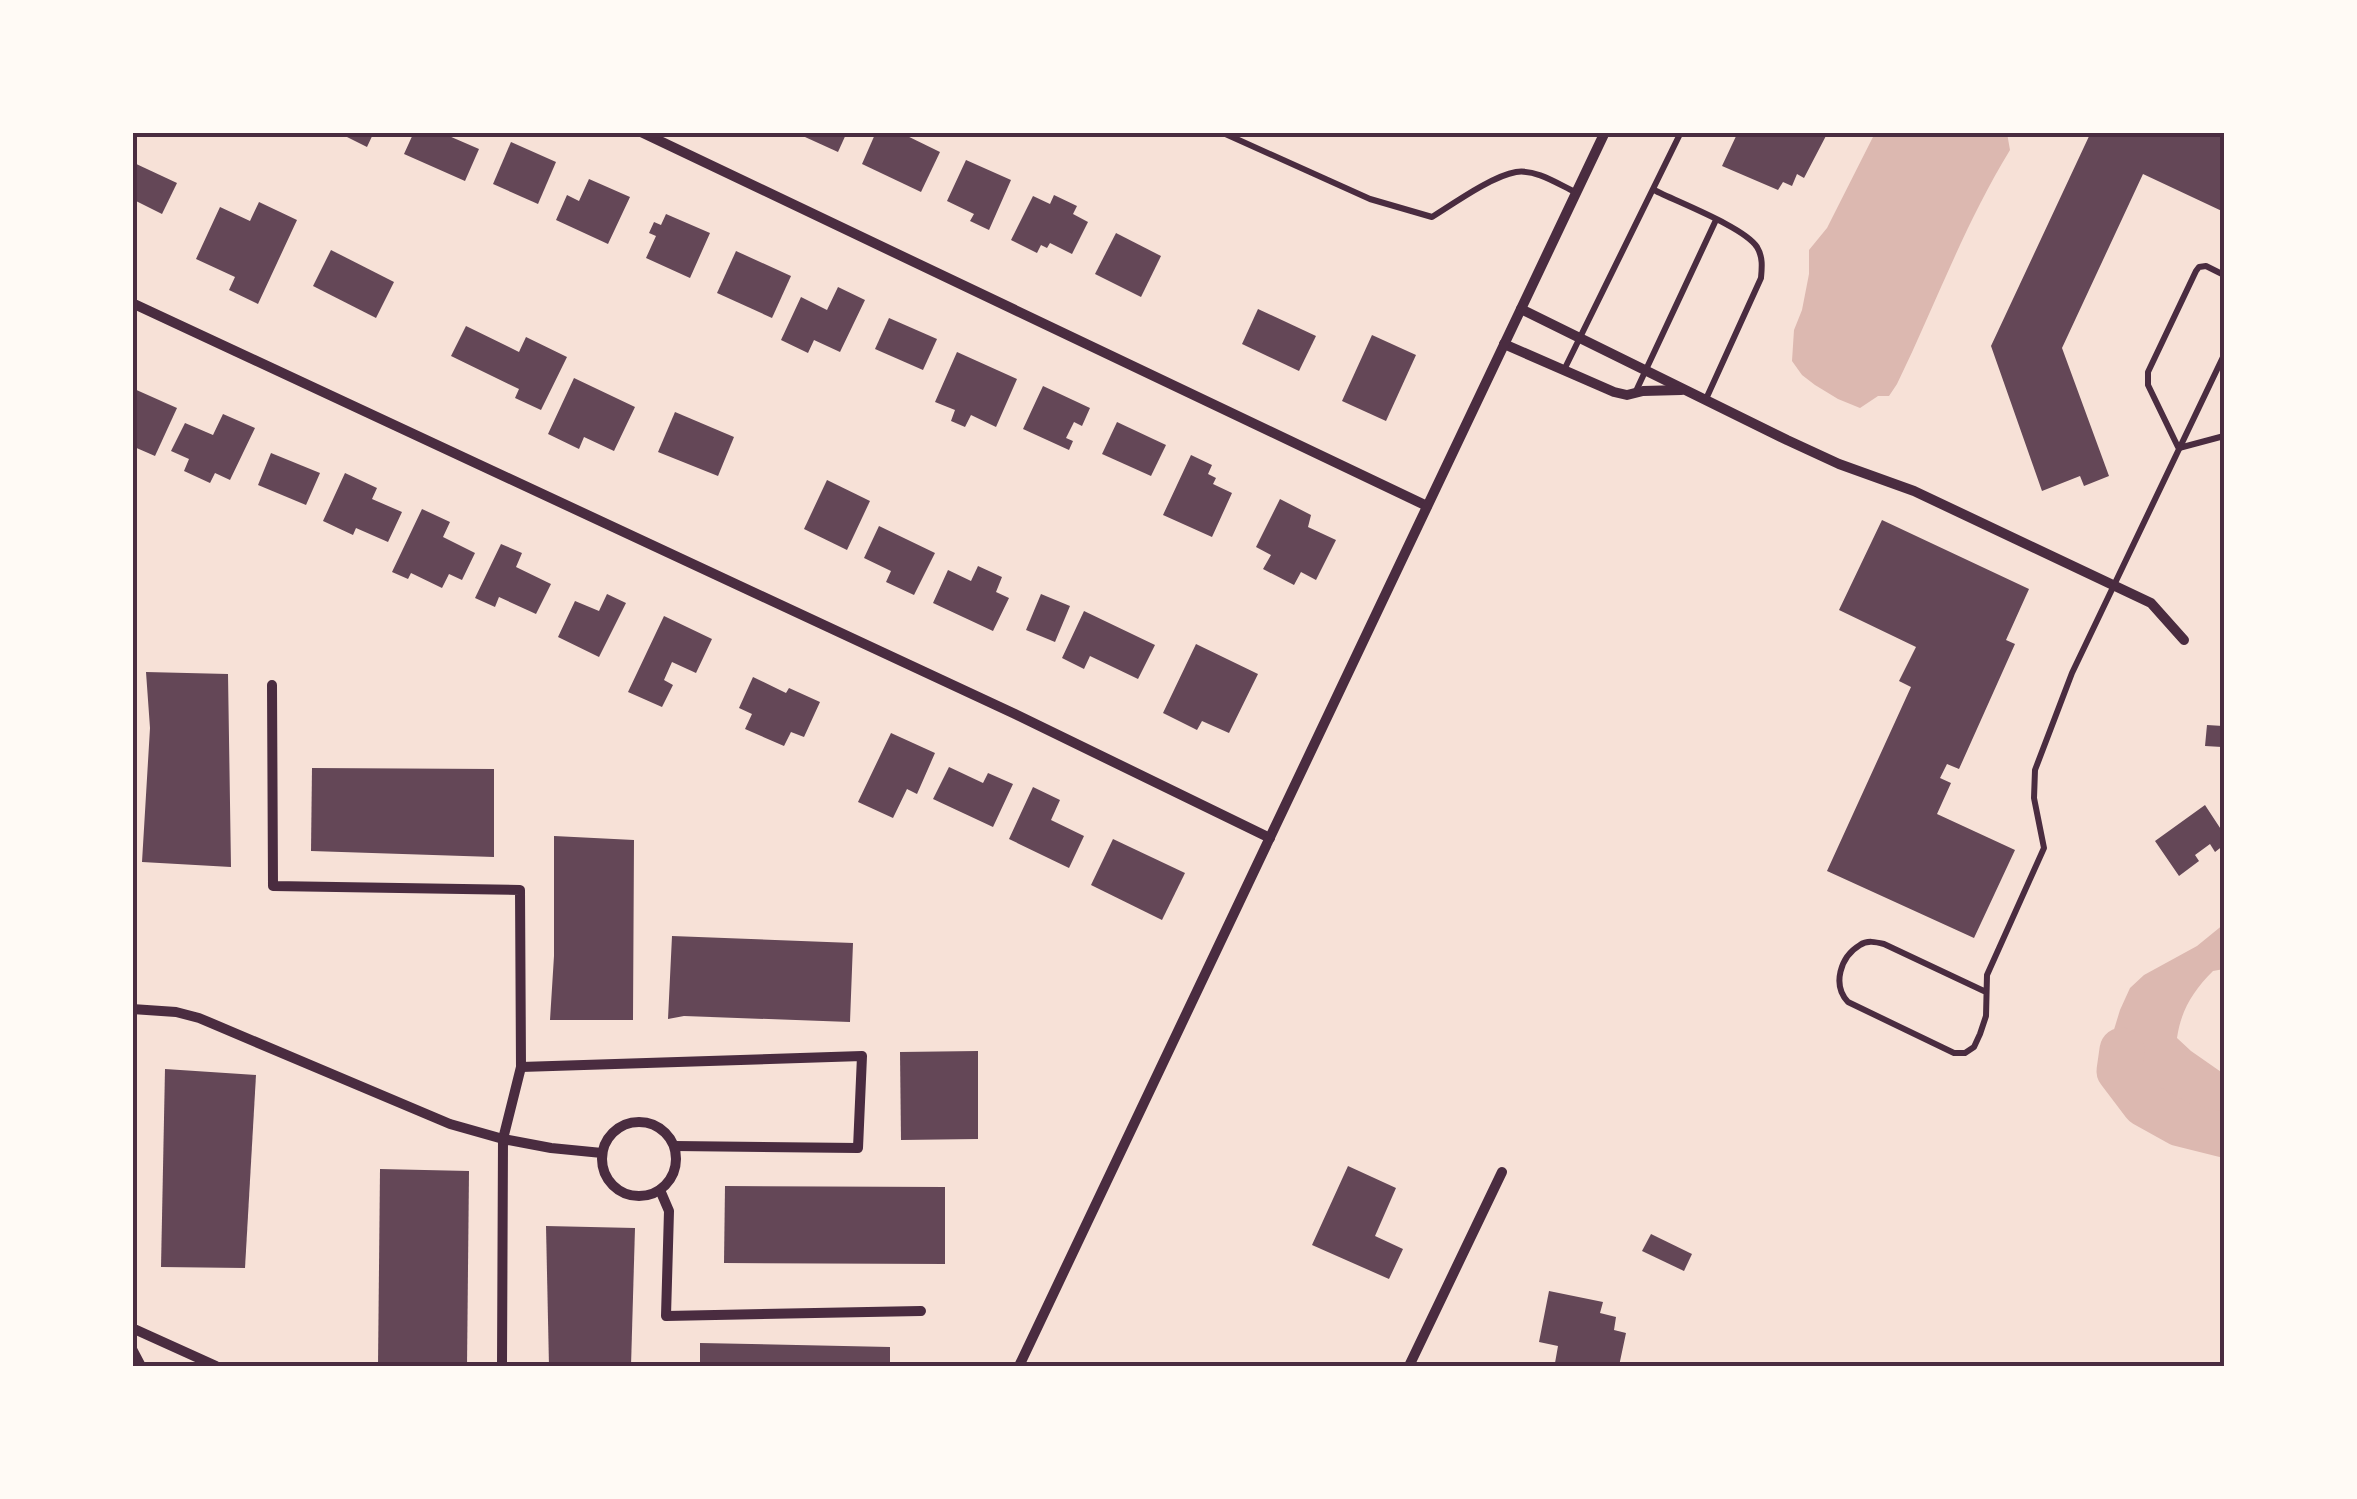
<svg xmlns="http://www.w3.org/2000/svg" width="2357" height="1499" viewBox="0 0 2357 1499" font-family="Overpass,sans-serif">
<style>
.water{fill:#dcb8b0}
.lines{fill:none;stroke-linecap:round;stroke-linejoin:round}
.river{stroke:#dcb8b0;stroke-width:45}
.building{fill:#644757}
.service{stroke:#4a2c40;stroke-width:6}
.minor{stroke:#4a2c40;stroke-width:10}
.neatline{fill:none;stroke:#4a2c40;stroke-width:4}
</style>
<rect width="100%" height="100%" fill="#f7e1d7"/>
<g class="water">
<path d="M1875,133h132l3,17c-46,75 -75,156 -113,234l-8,12h-11l-18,12 -22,-9 -23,-14 -13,-10 -10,-14 2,-31 8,-20 7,-36v-24l18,-22z"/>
<path d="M2224,924v45l-11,2c-20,20 -32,39 -36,67l14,13 33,23v57l-31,-15 -36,-7 -20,-9 -12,-17 -16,-37 11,-36 10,-22 14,-13 53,-29z"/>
</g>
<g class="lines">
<path class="river" d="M2122,1050l-3,21 25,33 36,20 44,11"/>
</g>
<g class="building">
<path d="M337,132h37l-7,15z"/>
<path d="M414,132h37l-2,4 30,13 -14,32 -61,-27z"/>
<path d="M794,132h53l-9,20z"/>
<path d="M876,132h23l41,20 -19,40 -59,-28z"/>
<path d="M1738,132h90l-24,46 -7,-4 -5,12 -9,-4 -5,8 -56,-24z"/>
<path d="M2091,132h129l4,3v77l-81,-38 -81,174 47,128 -25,10 -4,-10 -38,15 -51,-145z"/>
<path d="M511,142l45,20 -18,42 -45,-20z"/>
<path d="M966,160l45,20 -22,50 -19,-9 4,-7 -27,-13z"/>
<path d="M132,162l45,21 -15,31 -30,-15z"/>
<path d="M589,179l41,18 -22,47 -52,-24 11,-25 12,6z"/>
<path d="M1054,195l23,11 -4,8 15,8 -16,32 -22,-11 -3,5 -6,-3 -4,8 -26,-13 22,-44 17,8z"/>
<path d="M259,202l38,18 -39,84 -29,-14 6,-13 -39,-18 24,-52 30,14z"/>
<path d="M666,214l44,19 -20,45 -44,-20 10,-22 -7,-3 5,-11 7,3z"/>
<path d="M1116,233l45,23 -20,41 -46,-23z"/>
<path d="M331,250l63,32 -18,36 -63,-32z"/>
<path d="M736,251l55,25 -19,42 -55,-25z"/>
<path d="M838,287l27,13 -25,52 -26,-12 -6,13 -27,-13 20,-43 26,13z"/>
<path d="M1258,309l58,27 -17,35 -57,-27z"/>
<path d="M889,318l48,21 -14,31 -48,-21z"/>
<path d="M466,326l53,26 7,-15 41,20 -26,53 -26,-12 4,-9 -68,-33z"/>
<path d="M1372,335l44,20 -30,66 -44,-20z"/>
<path d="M957,352l60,27 -21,48 -25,-12 -6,12 -14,-6 4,-11 -20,-8z"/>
<path d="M574,378l61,29 -21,44 -30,-14 -5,12 -31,-15z"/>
<path d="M1043,386l47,22 -8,18 -8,-4 -8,16 7,3 -4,9 -46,-21z"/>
<path d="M132,388l45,20 -22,48 -23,-10z"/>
<path d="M675,412l59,25 -16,39 -60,-24z"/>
<path d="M223,414l32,14 -25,52 -15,-7 -5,10 -26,-12 5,-12 -18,-8 14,-28 28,12z"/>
<path d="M1117,422l49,23 -15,31 -49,-22z"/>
<path d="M271,453l49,20 -14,32 -48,-20z"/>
<path d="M1191,455l21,10 -4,9 8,4 -3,6 19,9 -20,44 -49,-22z"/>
<path d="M345,473l32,15 -5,11 30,13 -14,30 -32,-14 -3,7 -30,-14z"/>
<path d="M827,480l43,21 -23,49 -43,-21z"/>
<path d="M1280,499l31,16 -3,12 28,13 -20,40 -15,-8 -7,13 -31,-16 8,-14 -15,-8z"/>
<path d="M422,509l28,13 -7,15 32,16 -13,27 -13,-6 -7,14 -31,-15 -3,6 -16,-7z"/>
<path d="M1882,520l147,69 -23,51 9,4 -56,125 -12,-5 -7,14 11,5 -14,31 78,36 -41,88 -147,-67 84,-184 -12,-6 17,-34 -77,-37z"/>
<path d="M879,526l56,27 -21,42 -28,-13 5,-11 -27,-13z"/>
<path d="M501,544l21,9 -6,14 35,17 -15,30 -37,-17 -4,10 -20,-9z"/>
<path d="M978,566l24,11 -6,15 13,6 -16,33 -60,-28 15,-33 23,11z"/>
<path d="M607,594l19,9 -27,54 -41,-20 17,-36 24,10z"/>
<path d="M1041,594l29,12 -15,36 -29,-12z"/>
<path d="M1084,611l71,34 -17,34 -48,-23 -6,13 -22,-11z"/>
<path d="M664,616l48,23 -16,34 -24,-11 -8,18 9,5 -11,22 -34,-15z"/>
<path d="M1196,644l62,30 -29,59 -27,-12 -5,9 -34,-17z"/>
<path d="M146,672l82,2 3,193 -89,-5 8,-134z"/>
<path d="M753,677l33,16 3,-5 31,14 -16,35 -13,-5 -7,14 -39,-17 7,-15 -13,-6z"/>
<path d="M2207,725l16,1 -1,21 -17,-1z"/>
<path d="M891,733l44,20 -18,41 -10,-5 -14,29 -35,-16z"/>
<path d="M949,767l34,16 5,-10 25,11 -20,43 -60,-28z"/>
<path d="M312,768l182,1v88l-183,-6z"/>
<path d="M1033,787l27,13 -9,20 33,16 -15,32 -60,-29z"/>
<path d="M2205,805l19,29v11l-9,7 -5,-8 -15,11 4,6 -20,15 -24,-35z"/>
<path d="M554,836l80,4 -1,180h-83l4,-64z"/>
<path d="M1113,839l72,34 -23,47 -71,-35z"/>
<path d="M672,936l181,7 -3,79 -166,-6 -16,3z"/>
<path d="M978,1051v88l-77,1 -1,-88z"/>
<path d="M165,1069l91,6 -11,193 -84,-1z"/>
<path d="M1348,1166l48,22 -21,48 28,13 -14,30 -77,-34z"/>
<path d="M380,1169l89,2 -2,195h-89z"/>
<path d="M725,1186l220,1v77l-221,-1z"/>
<path d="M546,1226l89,2 -4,138h-82z"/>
<path d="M1651,1234l41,20 -8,17 -42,-20z"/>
<path d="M1549,1291l54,11 -3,11 16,4 -2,13 12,3 -7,33h-47l-17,-3 3,-17 -19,-4z"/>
<path d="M700,1343l190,4v19h-190z"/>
</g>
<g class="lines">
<g class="service">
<path d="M1221,132l149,67 62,18c21,-13 60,-41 84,-45 20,-3 42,12 59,20"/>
<path d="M1654,190c23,12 90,37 103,57 6,10 5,20 4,31l-55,121"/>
<path d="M1564,370l117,-238"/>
<path d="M1636,391l80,-171"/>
<path d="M2178,447l-30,-62v-13l48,-101 3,-4 7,-1 18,9"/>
<path d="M2179,448l45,-12"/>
<path d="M1986,992l-102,-48c-8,-2 -17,-4 -24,1 -20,12 -28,40 -12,57l106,51h11l9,-6 6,-13 6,-18 1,-41 57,-127 -10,-50 1,-28 37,-97 152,-318"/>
</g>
<g class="minor">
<path d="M641,132l786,374"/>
<path d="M132,303l883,411 255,124"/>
<path d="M1521,309l266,131 52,24 75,27 237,112 33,37"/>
<path d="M1504,344l110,48 13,3 16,-4 38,-1"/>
<path d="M272,685l1,201 247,4 1,177 -18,72 -1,227"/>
<path d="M132,1009l44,3 23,6 251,106 53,15 48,9 51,5"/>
<path d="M521,1067l341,-11 -4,92 -183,-2"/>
<circle cx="639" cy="1159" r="37"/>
<path d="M660,1190l9,21 -3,105 255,-5"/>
<path d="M132,1328l84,38"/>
<path d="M132,1349l9,17"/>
<path d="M1019,1366l586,-1234"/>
<path d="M1409,1366l93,-194"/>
</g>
</g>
<rect width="2357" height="1499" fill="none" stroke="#fffaf5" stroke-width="270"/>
<rect x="135" y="135" width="2087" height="1229" class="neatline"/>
</svg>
